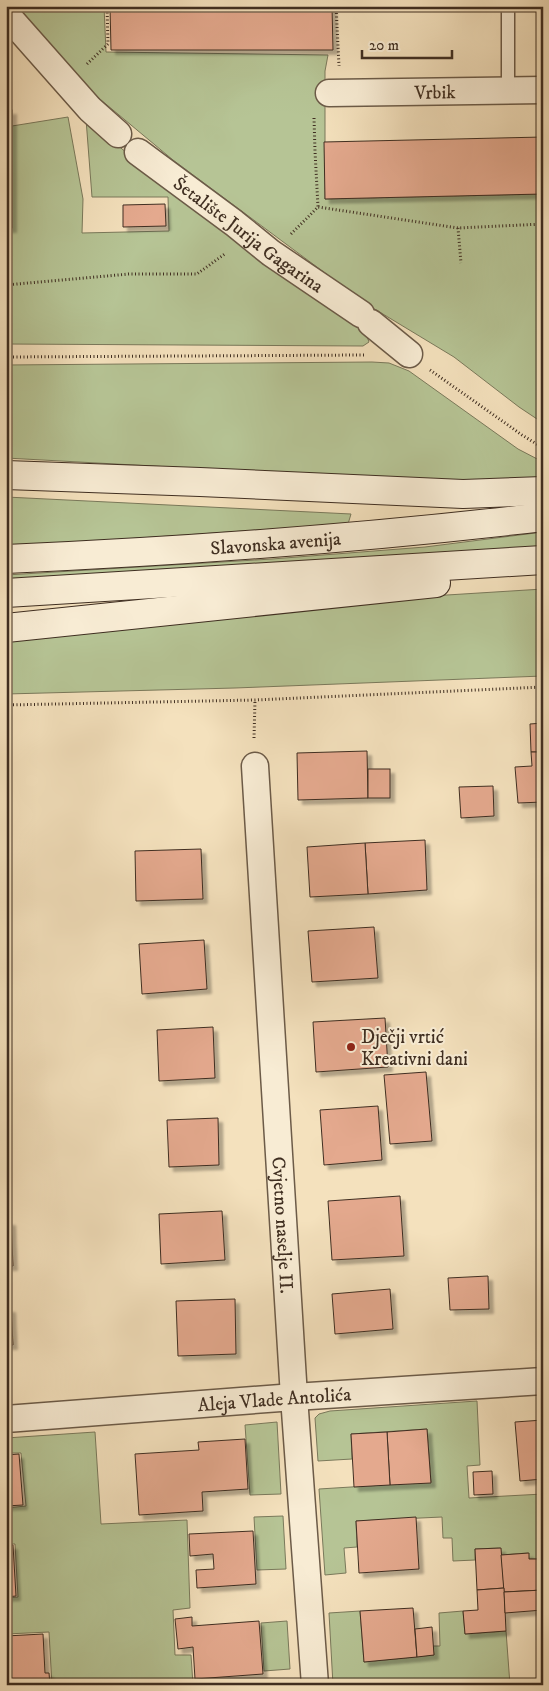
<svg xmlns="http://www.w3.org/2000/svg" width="549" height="1691" viewBox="0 0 549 1691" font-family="'IM FELL DW Pica',serif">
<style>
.green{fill:#b6c495;stroke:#7a795b}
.building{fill:#e4a98e;stroke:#3f2e21;filter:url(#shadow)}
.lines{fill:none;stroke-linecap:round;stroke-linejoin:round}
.lane-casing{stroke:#6c5b48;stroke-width:15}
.street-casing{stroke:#6c5b48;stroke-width:29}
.secondary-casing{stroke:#3f2e21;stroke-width:30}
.path{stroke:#3f2e21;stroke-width:3;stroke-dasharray:1 2.5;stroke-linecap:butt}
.lane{stroke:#f8ecd4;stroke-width:12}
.street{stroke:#f8ecd4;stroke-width:26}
.secondary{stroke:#f8ecd4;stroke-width:28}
.poi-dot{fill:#8f2418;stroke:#f8ecd4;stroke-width:2}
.labels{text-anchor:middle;stroke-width:4;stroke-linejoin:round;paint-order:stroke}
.street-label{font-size:19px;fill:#3f2e21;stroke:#f8ecd4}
.poi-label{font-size:19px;fill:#3f2e21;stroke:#f8ecd4;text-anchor:start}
</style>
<defs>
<filter id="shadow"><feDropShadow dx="4.5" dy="4.5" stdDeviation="1" flood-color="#0004"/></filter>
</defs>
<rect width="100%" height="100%" fill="#f4e1bd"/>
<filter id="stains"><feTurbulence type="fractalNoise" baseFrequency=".004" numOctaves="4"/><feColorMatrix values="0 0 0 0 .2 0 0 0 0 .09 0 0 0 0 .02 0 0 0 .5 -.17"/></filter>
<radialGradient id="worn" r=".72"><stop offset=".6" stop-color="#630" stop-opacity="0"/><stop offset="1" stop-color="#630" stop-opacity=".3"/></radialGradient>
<g class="green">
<path d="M11,6h93l2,46 222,3 -3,16v128l218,-5v229l-24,-16 -65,-50 -86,-52 -195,-145 -72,-60 -60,-60z"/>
<path d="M68,117l15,82 -1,34 87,-2 -1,-34h-76l-6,-78 47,39 220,166 13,10 3,8 -6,4 -357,-2v-116h6v-102z"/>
<path d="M372,362l17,1 20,8 109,78 25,13v18h-135l-402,-22v-93z"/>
<path d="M6,497l345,17 -3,10 -342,23z"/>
<path d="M543,532v15l-537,34v-6l266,-16 153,-12z"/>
<path d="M543,589v87l-308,12 -229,6v-54l393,-42z"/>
<path d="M477,1401l3,64 -13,1 2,32 74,-4v65h-14l-1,-6 -27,2 -1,-7 -25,1v11l-22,1 -1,-23h-9l-1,-21 -86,4 1,26 -13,1 2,25 -21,2 -6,-86 112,-7 -4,-53 -76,5 1,25 -34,2 -3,-43 4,-4 11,-3z"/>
<path d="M277,1422l4,72 -31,1 -5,-70z"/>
<path d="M95,1432l6,92 86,-4 3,88 -17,2 2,45h16l2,30h-141l-3,-53 -43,2v-36l12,-1 -3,-53h-9v-36l20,-2 -5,-53h-15v-15z"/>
<path d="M283,1516l3,53 -29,1 -3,-53z"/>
<path d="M360,1611l4,51 70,-7 -1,-9h7l-1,-33 24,-2 2,23 41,-3 4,54h-177l-4,-72z"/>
<path d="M287,1621l3,48 -26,2 -3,-48z"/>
</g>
<g class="building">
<path d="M110,6h222l1,44h-222z"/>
<rect x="6" y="110" width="6" height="118"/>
<path d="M543,137v57l-218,5 -1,-57z"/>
<path d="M165,204l1,22 -43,1v-22z"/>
<path d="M543,723v29h-12l-1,-28z"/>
<path d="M367,751l1,47 -70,2 -1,-47z"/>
<path d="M531,752h12v50l-25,1 -3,-36 17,-1z"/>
<rect x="368" y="769" width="22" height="29"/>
<path d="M493,786l1,30 -33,2 -2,-31z"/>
<path d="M425,840l2,50 -59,4 -3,-51z"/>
<path d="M365,843l3,51 -58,3 -3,-50z"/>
<path d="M201,849l2,50 -67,2 -1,-50z"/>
<path d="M374,927l4,51 -66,4 -4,-51z"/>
<path d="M204,940l3,49 -65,5 -3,-50z"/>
<path d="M385,1018l3,49 -72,5 -3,-50z"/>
<path d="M213,1027l2,51 -56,3 -2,-51z"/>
<path d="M426,1072l6,69 -42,3 -6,-69z"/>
<path d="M378,1106l4,54 -58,5 -4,-55z"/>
<path d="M218,1118l1,47 -50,2 -2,-47z"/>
<path d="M543,1183v50h-1l-3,-49z"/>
<path d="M400,1196l4,60 -72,4 -4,-59z"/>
<path d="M222,1211l3,49 -64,4 -2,-50z"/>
<path d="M6,1221h5l2,45h-7z"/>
<path d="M488,1276l1,33 -39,1 -2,-32z"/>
<path d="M390,1289l3,40 -58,5 -3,-40z"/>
<path d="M235,1299l1,55 -58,2 -2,-55z"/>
<path d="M6,1308h5l2,37h-7z"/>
<path d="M543,1420v59l-23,2 -5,-59z"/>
<path d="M427,1429l4,54 -41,2 -3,-53z"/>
<path d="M387,1432l3,53 -36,2 -3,-53z"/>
<path d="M245,1439l3,50 -46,3 1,19 -64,4 -4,-61 64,-4 -1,-8z"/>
<path d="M19,1454l4,51 -17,1v-51z"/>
<path d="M492,1471l1,23 -19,1 -1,-23z"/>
<path d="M416,1517l3,52 -60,4 -3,-52z"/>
<path d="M253,1531l3,53 -59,4 -1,-18 18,-1 -1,-15 -23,2 -1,-22z"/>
<path d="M6,1545h7l3,51 -10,1z"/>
<path d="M501,1548l3,40 -27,2 -2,-41z"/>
<path d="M529,1553v6h14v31l-39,2 -3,-37z"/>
<path d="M504,1588l2,43 -41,3 -2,-23 15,-1 -1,-20z"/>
<path d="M543,1590v20l-38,3 -1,-21z"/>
<path d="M413,1608l4,49 -53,5 -4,-51z"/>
<path d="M192,1617v9l67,-5 4,53 -68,5 -2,-32 -15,2 -3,-30z"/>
<path d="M432,1627l2,28 -17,2 -2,-28z"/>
<path d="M43,1634l2,39h4l1,12h-44v-49z"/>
</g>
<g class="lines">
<defs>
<path id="lane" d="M508,6v85"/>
<g id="street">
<path d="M6,14l84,95 28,25"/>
<path id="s1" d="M329,93l214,-3"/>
<path id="s2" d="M138,152l96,71 37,30 90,61"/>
<path d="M371,323l38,31"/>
<path id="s3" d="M255,766l39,631 21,288"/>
<path id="s4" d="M6,1419l288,-22 249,-16"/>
</g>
<g id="secondary">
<path d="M6,475l194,7 263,12 80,-3"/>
<path id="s5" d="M6,559c179,-8 359,-21 537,-42"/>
<path d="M6,593l537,-33"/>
<path d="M6,628l430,-45"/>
</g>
</defs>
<use href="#lane" class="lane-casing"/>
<use href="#street" class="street-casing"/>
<use href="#secondary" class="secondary-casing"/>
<g class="path">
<path d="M336,6l3,60"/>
<path d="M87,64l21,-20 -1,-38"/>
<path d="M314,118l1,33 3,56"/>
<path d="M458,228l3,35"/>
<path d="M291,234l27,-27 140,21 85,-4"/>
<path d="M6,285l123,-11h68l29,-21"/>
<path d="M6,357l358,-2"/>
<path d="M430,370l92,65 21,13"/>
<path d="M6,705l249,-5 288,-13"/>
<path d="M254,738l1,-38"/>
</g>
<use href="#lane" class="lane"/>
<use href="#street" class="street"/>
<use href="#secondary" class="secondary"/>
</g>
<circle class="poi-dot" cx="351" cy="1047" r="5"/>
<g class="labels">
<g class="street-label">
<text dy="7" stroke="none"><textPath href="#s1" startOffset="106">Vrbik</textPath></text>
<text dy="7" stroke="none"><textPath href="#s2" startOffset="138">Šetalište Jurija Gagarina</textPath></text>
<text dy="7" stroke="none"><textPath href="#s5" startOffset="270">Slavonska avenija</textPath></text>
<text dy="7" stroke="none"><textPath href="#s3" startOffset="460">Cvjetno naselje II.</textPath></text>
<text dy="7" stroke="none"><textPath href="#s4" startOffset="269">Aleja Vlade Antolića</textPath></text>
</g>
<g class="poi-label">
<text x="361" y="1043">Dječji vrtić<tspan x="361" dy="22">Kreativni dani</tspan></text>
</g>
</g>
<rect width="549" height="1691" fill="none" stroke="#f4e1bd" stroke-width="25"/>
<rect x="8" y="8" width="534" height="1676" fill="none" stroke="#3f2e21" stroke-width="2.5"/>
<rect x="12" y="12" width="524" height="1666" fill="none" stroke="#3f2e21"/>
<path d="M362 50v8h90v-8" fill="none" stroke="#3f2e21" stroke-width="2.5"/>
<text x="369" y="50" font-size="15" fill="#3f2e21" stroke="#f8ecd4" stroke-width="4" paint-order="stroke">20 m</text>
<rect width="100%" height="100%" filter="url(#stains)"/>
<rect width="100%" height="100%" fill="url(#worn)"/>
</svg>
